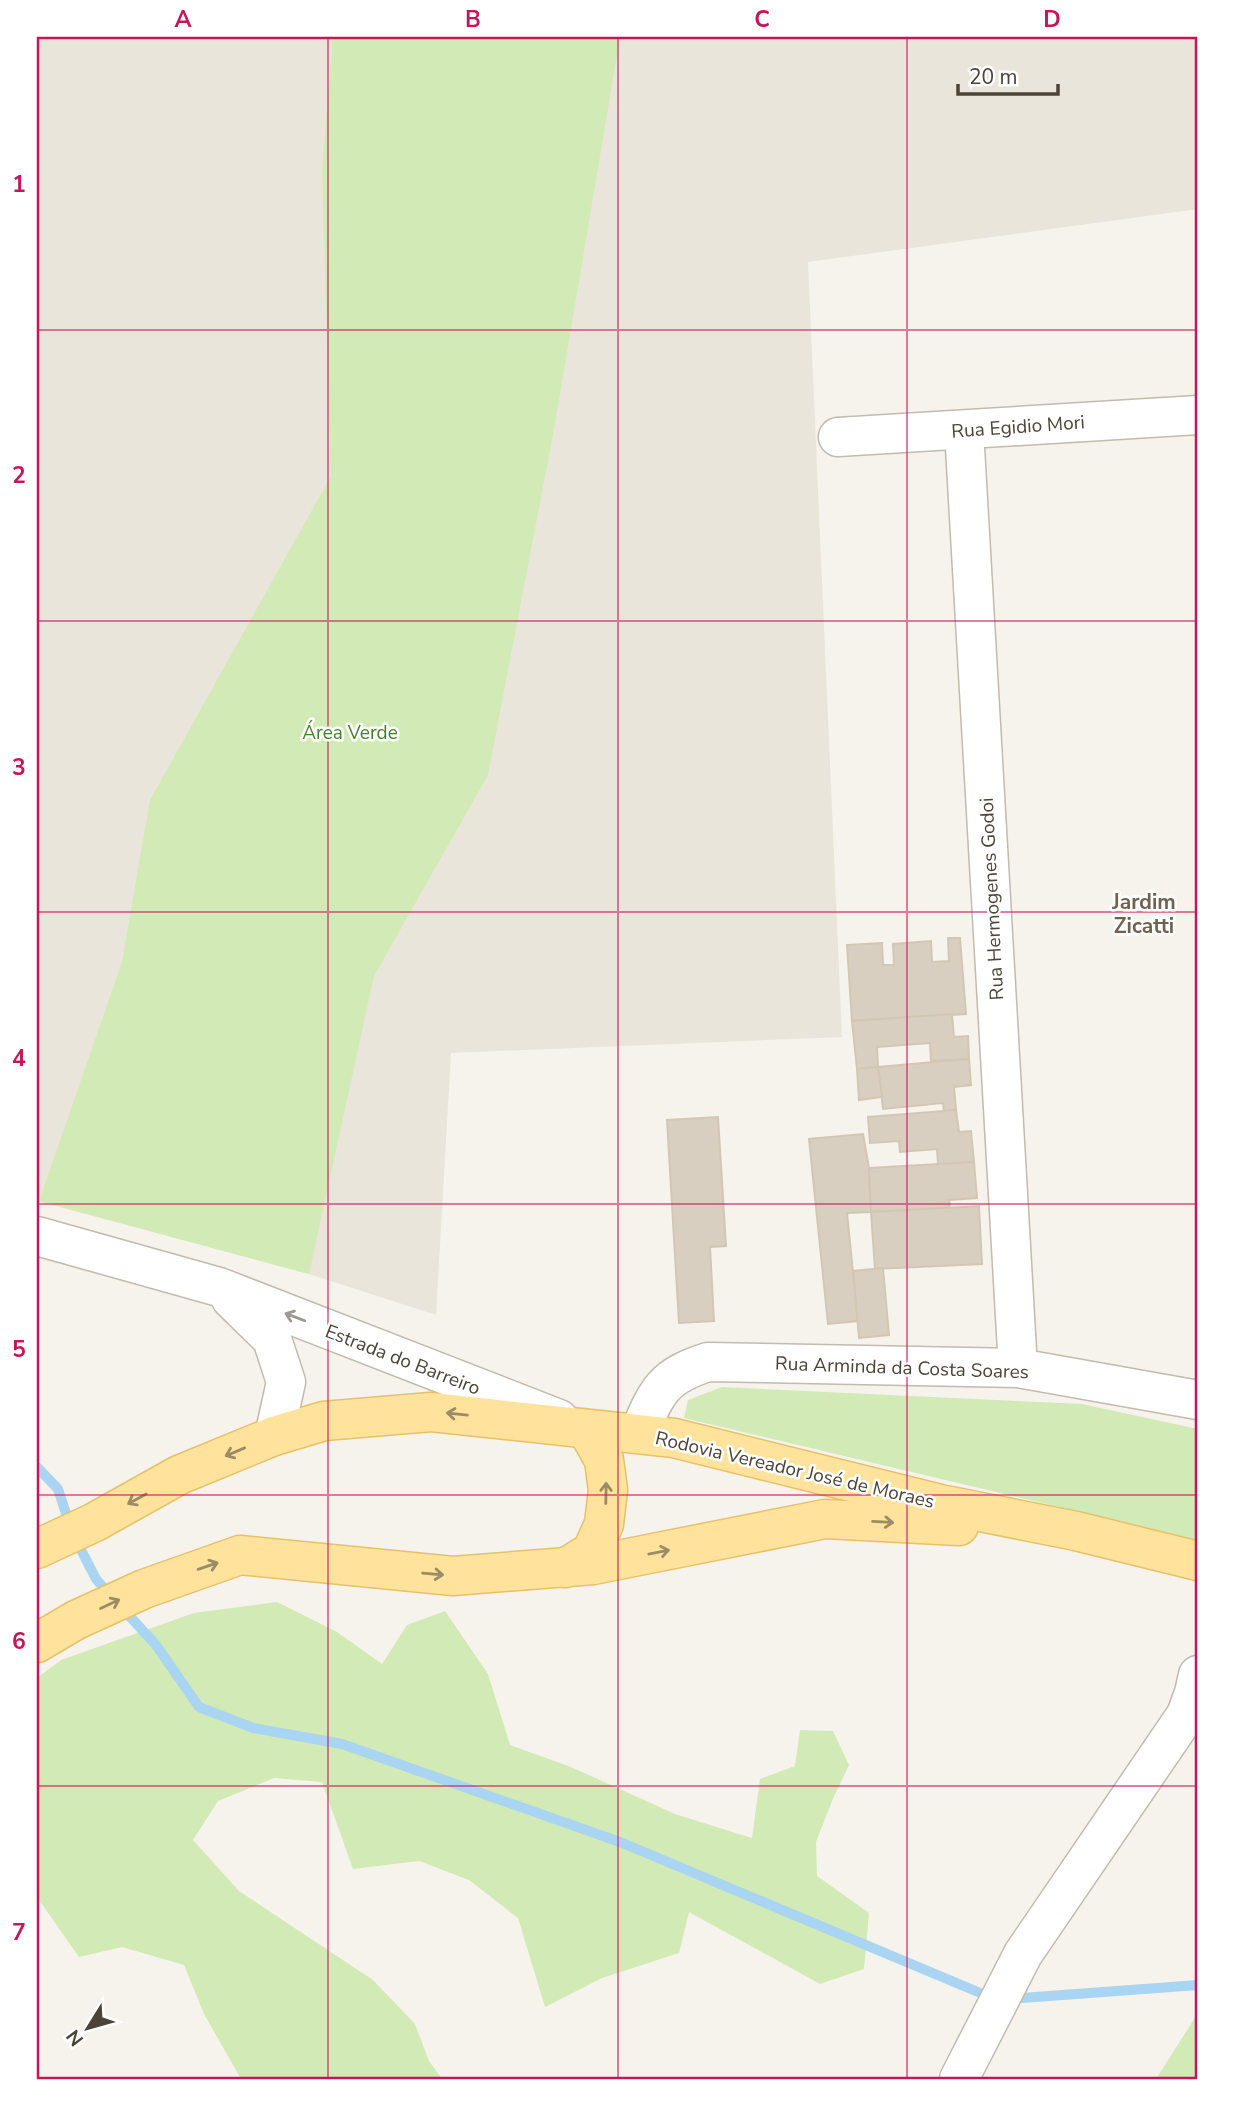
<svg xmlns="http://www.w3.org/2000/svg" width="1235" height="2116" viewBox="0 0 1235 2116" font-family="'Nunito Sans',sans-serif">
<style>
.residential{fill:#eae5da}
.green{fill:#d2eab5}
.lines{fill:none;stroke-linecap:round;stroke-linejoin:round}
.stream{stroke:#a9d4f2;stroke-width:10}
.building{fill:#d8cfc1;stroke:#d3c7b4;stroke-width:2}
.minor-casing{stroke:#c2bbae;stroke-width:41}
.major-casing{stroke:#e6c16a;stroke-width:41}
.minor{stroke:#fff;stroke-width:38}
.major{stroke:#ffe39c;stroke-width:38}
.oneway{stroke:#9c9892}
.oneway2{stroke:#9c8c66}
.grid{fill:none;stroke:#c2185b;stroke-width:2;stroke-opacity:0.55}
.labels{text-anchor:middle;stroke-width:5;stroke-linejoin:round;paint-order:stroke}
.street-label{font-size:19px;fill:#4b4439;stroke:#fff}
.park-label{font-size:19px;fill:#4a7f2a;stroke:#fff}
.neighbourhood-label{font-size:21px;font-weight:bold;fill:#6e6250;stroke:#fff}
.neatline{fill:none;stroke:#c2185b;stroke-width:2.5}
.grid-label{font-size:23px;text-anchor:middle;font-weight:bold;fill:#c2185b}
</style>
<rect width="100%" height="100%" fill="#f6f3ec"/>
<path class="residential" d="M37,37h1161v172l-390,53 34,775 -391,16 -15,262 -127,-41 -272,-73z"/>
<g class="green">
<path d="M333,37h287l-65,387 -67,351 -114,201 -65,298 -270,-73 83,-239 28,-162 181,-324 -9,-306z"/>
<path d="M722,1387l360,17 116,25v111l-514,-122 4,-18z"/>
<path d="M277,1602l60,30 45,32 25,-39 38,-14 43,63 22,71 61,22 104,47 77,24 8,-59 35,-13 5,-36 33,1 16,34 -17,36 -16,41 1,34 52,37 -5,56 -44,15 -131,-72 -10,41 -77,25 -57,29 -27,-89 -49,-38 -50,-19 -66,8 -31,-87 -48,-4 -56,23 -25,39 46,51 134,89 42,44 14,37 13,18h-201l-37,-65 -20,-49 -62,-18 -43,10 -42,-60v-219l24,-18 133,-47z"/>
<path d="M1198,2013v66h-42z"/>
</g>
<g class="lines">
<g class="stream">
<path d="M37,1467l21,22 12,37"/>
<path d="M76,1540l20,39 14,16"/>
<path d="M123,1609l33,36 43,62 54,21 89,16 278,98 358,150"/>
<path d="M1022,1998l176,-13"/>
</g>
</g>
<g class="building">
<path d="M948,938h12l6,76 -114,7 -5,-76 35,-2 1,22h11l-1,-21 38,-3 1,21 17,-1z"/>
<path d="M952,1014l2,23 14,-1 1,23 -38,2 -1,-18 -53,4 1,20 -21,2 -5,-48z"/>
<path d="M969,1059l2,26 -17,2 2,23 -12,1 -1,-8 -60,6 -5,-42z"/>
<path d="M878,1067l4,30 -23,3 -2,-31z"/>
<path d="M956,1110l3,22 12,-1 3,31 -36,3 -1,-16 -37,3 -1,-11 -29,2 -2,-26z"/>
<path d="M718,1117l8,129 -16,1 4,74 -35,2 -12,-203z"/>
<path d="M863,1134l6,34 2,44 -24,1 11,108 -30,3 -19,-185z"/>
<path d="M974,1162l3,36 -28,2 1,8 -79,4 -2,-44z"/>
<path d="M979,1206l3,58 -107,5 -4,-57z"/>
<path d="M883,1268l6,67 -30,3 -6,-67z"/>
</g>
<g class="lines">
<defs>
<g id="minor">
<path d="M964,430l54,938"/>
<path d="M838,437l360,-22"/>
<path d="M37,1236l182,51 340,132"/>
<path d="M231,1299l41,40 14,43 -12,54"/>
<path d="M639,1433c18,-42 24,-57 69,-71l310,6 180,32"/>
<path d="M959,2079l64,-125 163,-239 8,-22 4,-18"/>
</g>
<g id="major">
<path d="M37,1549l58,-27 84,-47 95,-39 50,-15 107,-9 243,26 266,66 136,27 122,30"/>
<path d="M565,1568l27,-17 12,-27 4,-34 -4,-30 -17,-30"/>
<path d="M37,1643l39,-23 68,-31 96,-34 213,21 140,-11 232,-46 134,7"/>
</g>
</defs>
<use href="#minor" class="minor-casing"/>
<use href="#major" class="major-casing"/>
<use href="#minor" class="minor"/>
<use href="#major" class="major"/>
</g>
<defs><path id="oneway-shaft" d="M-6 0H5M1.5-3L5.5 0L1.5 3" fill="none" stroke-width="1.6" stroke-linecap="round" stroke-linejoin="round" transform="scale(1.75)"/></defs>
<use class="oneway" href="#oneway-shaft" transform="translate(295 1317) rotate(-159)"/>
<g class="oneway2">
<use href="#oneway-shaft" transform="translate(457 1414) rotate(-174)"/>
<use href="#oneway-shaft" transform="translate(235 1452) rotate(157)"/>
<use href="#oneway-shaft" transform="translate(606 1493) rotate(-89)"/>
<use href="#oneway-shaft" transform="translate(137 1499) rotate(151)"/>
<use href="#oneway-shaft" transform="translate(883 1522) rotate(3)"/>
<use href="#oneway-shaft" transform="translate(659 1552) rotate(-11)"/>
<use href="#oneway-shaft" transform="translate(208 1566) rotate(-19)"/>
<use href="#oneway-shaft" transform="translate(433 1574) rotate(5)"/>
<use href="#oneway-shaft" transform="translate(110 1604) rotate(-25)"/>
</g>
<path class="grid" d="M328,37v2042M618,37v2042M907,37v2042M37,330h1161M37,621h1161M37,912h1161M37,1204h1161M37,1495h1161M37,1786h1161"/>
<g class="labels">
<g class="street-label">
<text transform="translate(1018 426) rotate(-4)" y="7">Rua Egidio Mori</text>
<text transform="translate(991 899) rotate(-93)" y="7">Rua Hermogenes Godoi</text>
<text transform="translate(403 1359) rotate(21)" y="7">Estrada do Barreiro</text>
<text transform="translate(902 1367) rotate(2)" y="7">Rua Arminda da Costa Soares</text>
<text transform="translate(795 1469) rotate(13)" y="7">Rodovia Vereador José de Moraes</text>
</g>
<g class="park-label">
<text x="350" y="739">Área Verde</text>
</g>
<g class="neighbourhood-label">
<text x="1144" y="909">Jardim<tspan x="1144" dy="24">Zicatti</tspan></text>
</g>
</g>
<rect width="1235" height="2116" fill="none" stroke="#ffffff" stroke-width="77"/>
<g transform="translate(88 2028) rotate(233)" stroke="#ffffff" stroke-width="5" paint-order="stroke">
<path d="M0-5L12 26L0 18L-12 26Z" fill="#4b4439"/>
<text y="-10" font-size="19" font-weight="bold" text-anchor="middle" fill="#4b4439">N</text>
</g>
<path d="M958 84v10h100v-10" fill="none" stroke="#4b4439" stroke-width="3.5"/>
<text x="969" y="84" font-size="21" fill="#4b4439" stroke="#ffffff" stroke-width="5" paint-order="stroke">20 m</text>
<rect x="38" y="38" width="1158" height="2040" class="neatline"/>
<g class="grid-label">
<text x="183" y="27">A</text>
<text x="473" y="27">B</text>
<text x="762" y="27">C</text>
<text x="1052" y="27">D</text>
<text x="19" y="192">1</text>
<text x="19" y="483">2</text>
<text x="19" y="775">3</text>
<text x="19" y="1066">4</text>
<text x="19" y="1357">5</text>
<text x="19" y="1649">6</text>
<text x="19" y="1940">7</text>
</g>
</svg>
